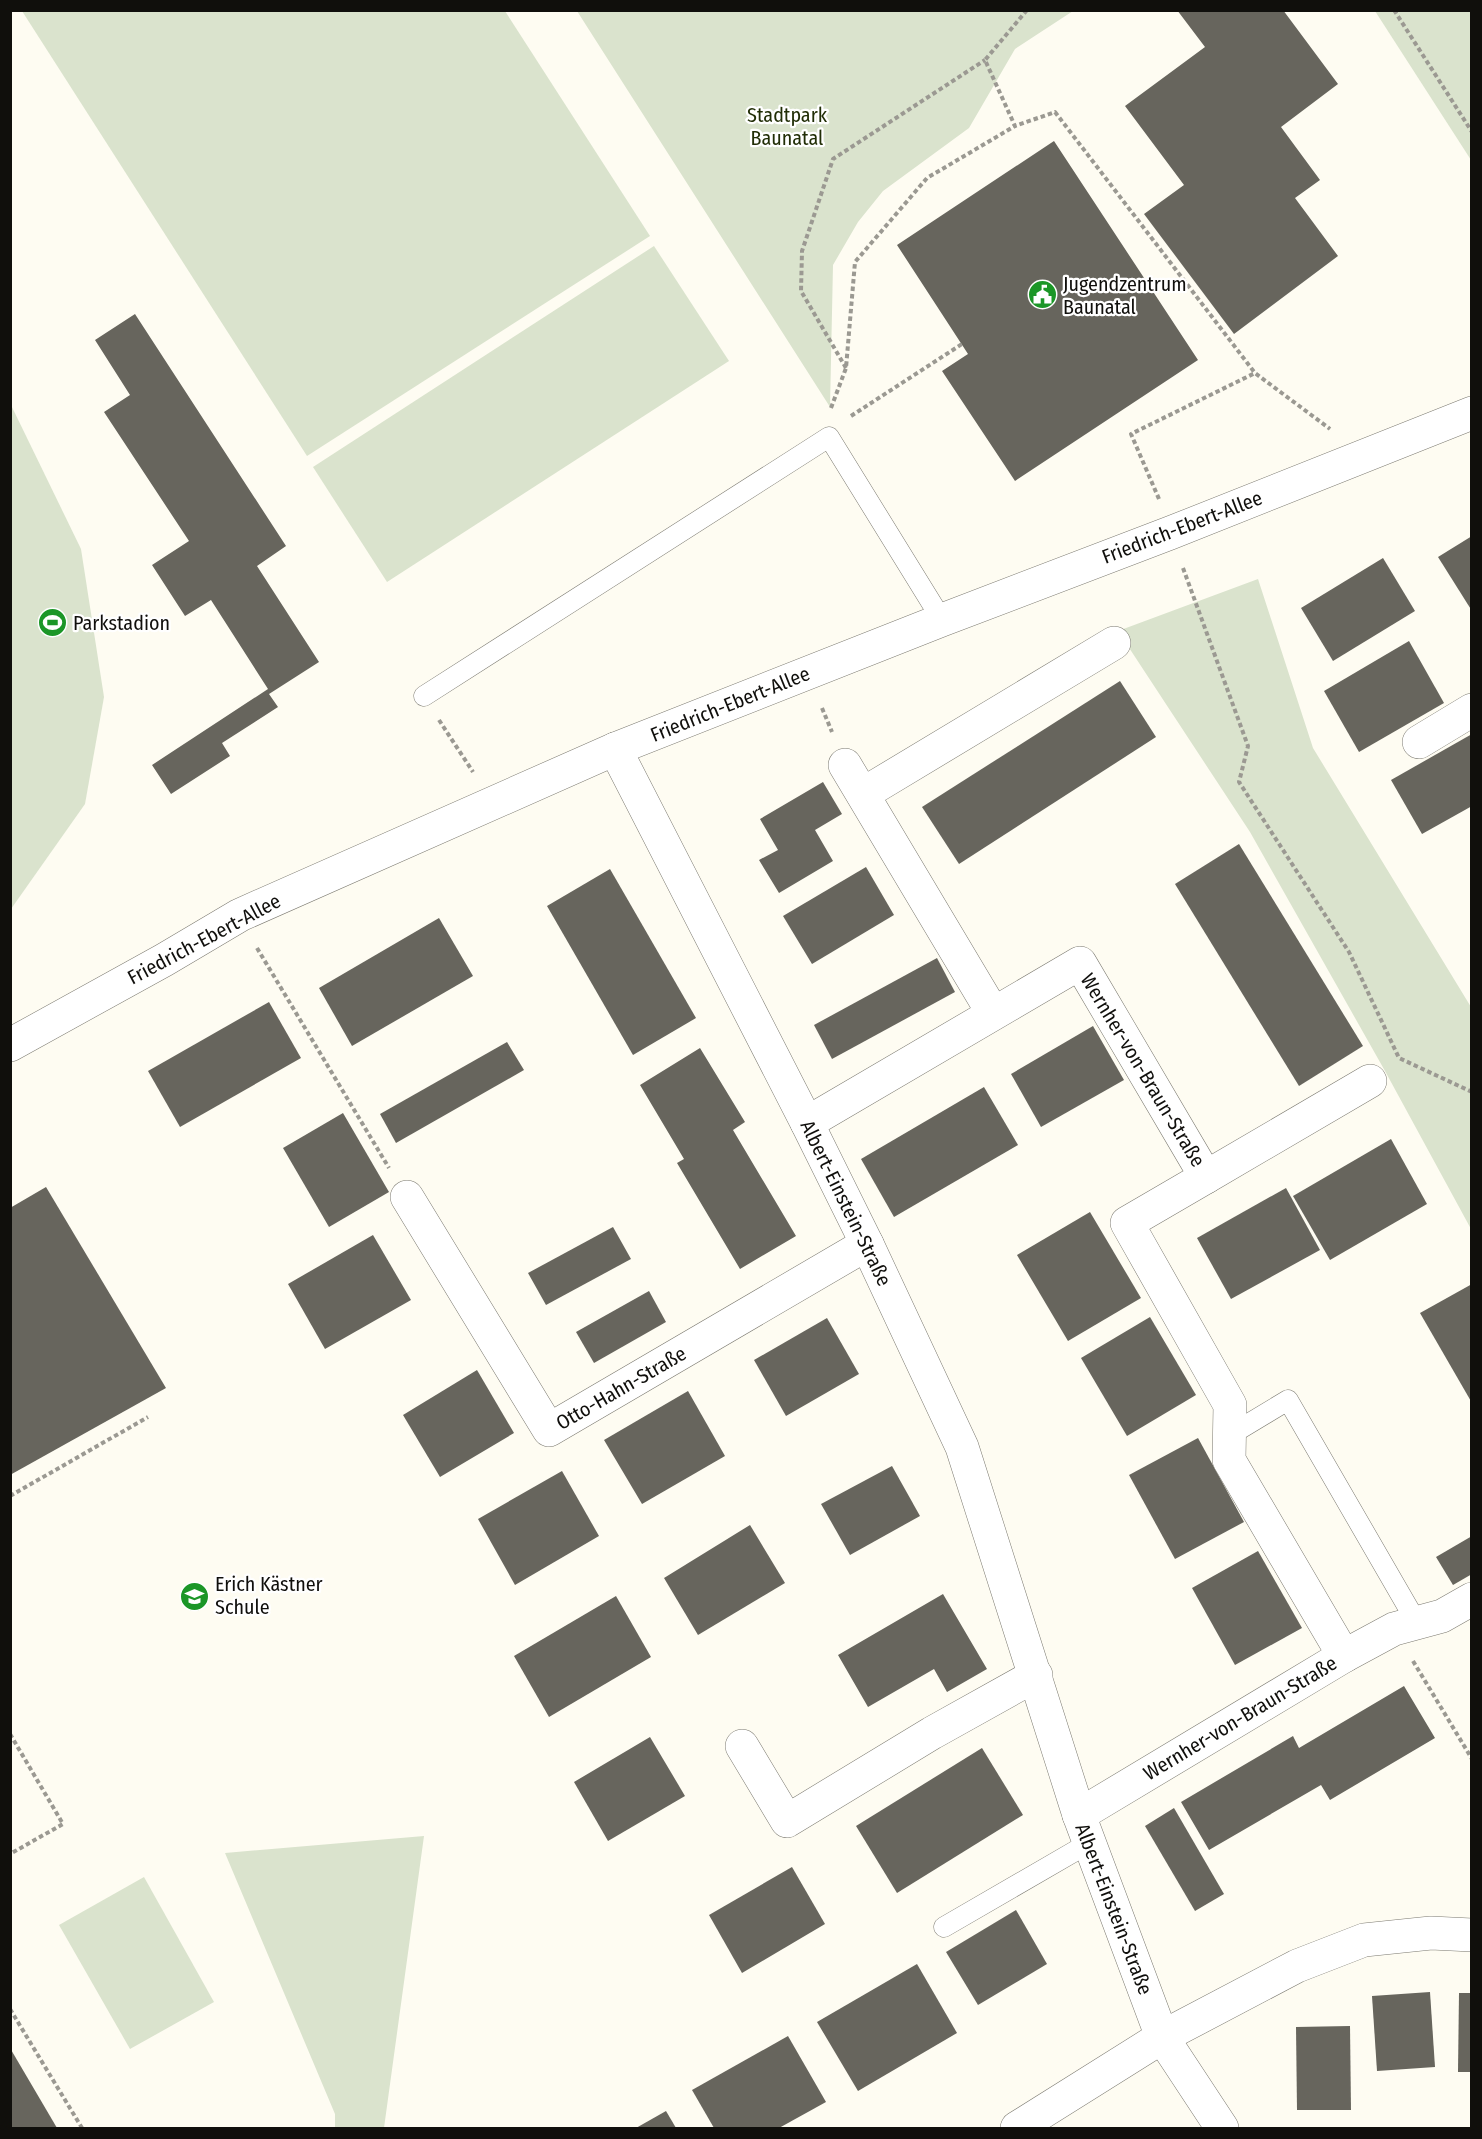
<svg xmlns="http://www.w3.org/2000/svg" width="1482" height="2139" viewBox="0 0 1482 2139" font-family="'Fira Sans Condensed',sans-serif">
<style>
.green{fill:#dae3cd}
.building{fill:#67655d}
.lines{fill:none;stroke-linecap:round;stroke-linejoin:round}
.lane-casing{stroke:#7c7a71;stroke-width:21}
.street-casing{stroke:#7c7a71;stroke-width:34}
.secondary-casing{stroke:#7c7a71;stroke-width:34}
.path{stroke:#9b9992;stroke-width:4;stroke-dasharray:4.5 3;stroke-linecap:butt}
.lane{stroke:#fff;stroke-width:20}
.street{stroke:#fff;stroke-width:33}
.secondary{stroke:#fff;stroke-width:33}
.labels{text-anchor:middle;stroke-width:4.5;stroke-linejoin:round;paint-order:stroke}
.park-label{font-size:20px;fill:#212e06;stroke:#fff}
.poi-label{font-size:20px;fill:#100f0c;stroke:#fff;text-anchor:start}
.street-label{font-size:20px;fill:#100f0c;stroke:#fff}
</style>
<rect width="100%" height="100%" fill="#fefcf2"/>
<g class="green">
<path d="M22,11h483l145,225 -343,220z"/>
<path d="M577,11h496l-58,38 -46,79 -86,63 -25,31 -25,43 -3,142z"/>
<path d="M1375,11h96v149z"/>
<path d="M654,246l75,115 -342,221 -74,-115z"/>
<path d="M10,403l71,146 23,148 -19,107 -74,105z"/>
<path d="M1258,579l55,169 158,259v222l-86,-158 -135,-239 -132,-201z"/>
<path d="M424,1836l-40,292h-49v-14l-110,-261z"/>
<path d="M144,1877l70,125 -84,47 -71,-124z"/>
</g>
<g class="building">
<path d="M1177,10h106l55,74 -57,43 39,53 -25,18 43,58 -104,78 -90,-120 40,-29 -59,-79 80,-59z"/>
<path d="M1054,141l144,219 -183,121 -73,-110 26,-17 -71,-109z"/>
<path d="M135,314l151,232 -29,20 62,96 -50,32 9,13 -56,36 8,13 -59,38 -19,-29 116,-76 -57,-89 -26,16 -33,-51 37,-24 -85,-129 26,-17 -35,-55z"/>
<path d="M1472,536v75l-34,-54z"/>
<path d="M1383,558l32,53 -82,50 -32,-53z"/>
<path d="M1409,641l35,62 -85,49 -35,-61z"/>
<path d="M1120,681l36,56 -197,127 -37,-57z"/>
<path d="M1472,734v72l-50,28 -31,-54z"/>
<path d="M823,782l19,32 -27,16 18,31 -54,32 -20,-33 19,-10 -18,-31z"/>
<path d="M1239,844l124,202 -64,40 -124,-202z"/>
<path d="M866,867l28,48 -82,49 -29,-48z"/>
<path d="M610,869l86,149 -63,37 -86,-149z"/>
<path d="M439,918l34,58 -121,70 -33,-58z"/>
<path d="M937,958l18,34 -123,67 -18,-34z"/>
<path d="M269,1002l32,56 -121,69 -32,-56z"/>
<path d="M1093,1026l31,54 -83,47 -30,-53z"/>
<path d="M507,1042l17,28 -128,73 -16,-29z"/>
<path d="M700,1048l45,74 -12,8 63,106 -56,33 -63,-106 7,-4 -44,-74z"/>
<path d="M984,1087l34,58 -124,72 -33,-58z"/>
<path d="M343,1113l46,79 -60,35 -46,-79z"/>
<path d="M1391,1139l36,65 -97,56 -37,-64z"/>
<path d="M46,1187l120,201 -156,87v-267z"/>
<path d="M1286,1188l34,62 -89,49 -34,-61z"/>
<path d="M1090,1212l51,86 -73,43 -51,-86z"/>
<path d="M613,1227l18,32 -85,46 -18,-32z"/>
<path d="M373,1235l38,65 -86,49 -37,-65z"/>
<path d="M1472,1284v119l-52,-90z"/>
<path d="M649,1291l17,31 -72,41 -18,-31z"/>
<path d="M1150,1317l46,78 -69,41 -46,-78z"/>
<path d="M827,1318l32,56 -73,42 -32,-56z"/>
<path d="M477,1370l37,63 -74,44 -37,-62z"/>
<path d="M688,1391l37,65 -83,48 -38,-64z"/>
<path d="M1198,1438l46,84 -69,37 -46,-84z"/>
<path d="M892,1466l28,50 -70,39 -29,-51z"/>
<path d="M562,1471l37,65 -84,49 -37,-66z"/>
<path d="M750,1525l35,58 -87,52 -34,-57z"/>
<path d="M1472,1536v38l-19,11 -17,-28z"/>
<path d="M1258,1551l44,77 -67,37 -43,-77z"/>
<path d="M943,1594l44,75 -40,23 -13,-23 -66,38 -30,-52z"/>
<path d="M616,1596l35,61 -102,60 -35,-61z"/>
<path d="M1404,1686l31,52 -105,62 -9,-15 -112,65 -28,-48 112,-66 6,12z"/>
<path d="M650,1737l35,59 -77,45 -34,-59z"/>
<path d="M982,1748l41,67 -126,78 -41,-67z"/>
<path d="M1174,1808l50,86 -29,17 -50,-85z"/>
<path d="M792,1867l33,57 -83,49 -33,-58z"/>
<path d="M1016,1910l31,54 -69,41 -32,-53z"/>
<path d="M917,1964l40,69 -99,58 -41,-69z"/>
<path d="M1430,1992l5,75 -58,4 -5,-75z"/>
<path d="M1459,1993h13v79h-14z"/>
<path d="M1350,2026l1,84h-54l-1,-83z"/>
<path d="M788,2036l38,66 -47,26h-65l-22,-38z"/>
<path d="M10,2048l47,80h-47z"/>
<path d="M666,2111l10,17h-40z"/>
</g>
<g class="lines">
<defs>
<g id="lane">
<path d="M424,696l405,-259 113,183"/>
<path d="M1230,1435l58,-35 129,223"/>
<path d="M944,1927l145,-84"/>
</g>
<g id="street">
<path d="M1419,742l53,-32"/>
<path d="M615,749l192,374 60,121 95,203 117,368 83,222 60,91"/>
<path d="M845,765l148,248"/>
<path d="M863,794l251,-151"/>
<path d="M807,1123l273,-160 126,214 -79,46 103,182 -1,55 115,196 -265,159"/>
<path d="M1206,1177l164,-96"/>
<path d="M407,1197l142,233 318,-186"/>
<path d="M1344,1656l50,-27 48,-13 30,-17"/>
<path d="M742,1746l45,75 145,-88 104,-58"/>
<path d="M1017,2128l145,-91 135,-71 67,-26 67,-7 41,2"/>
</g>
<path id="secondary" d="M10,1045l154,-85 76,-45 375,-166 327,-129 228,-87 302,-120"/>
</defs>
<use href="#lane" class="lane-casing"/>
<use href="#street" class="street-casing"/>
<use href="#secondary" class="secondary-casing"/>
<g class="path">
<path d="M1027,10l-42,50 30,66 40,-14 200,261 75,56"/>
<path d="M1394,10l78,122"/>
<path d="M846,368l-45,-77 1,-40 31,-92 152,-99"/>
<path d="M831,408l15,-40 9,-106 72,-84 88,-52"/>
<path d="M851,416l111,-72"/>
<path d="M1159,499l-28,-65 124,-61"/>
<path d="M1183,568l65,178 -9,36 110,170 50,106 73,34"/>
<path d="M822,708l10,24"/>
<path d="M439,720l34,52"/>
<path d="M257,948l132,220"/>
<path d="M10,1496l138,-79"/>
<path d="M1413,1661l59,98"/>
<path d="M10,1734l53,90 -53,30"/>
<path d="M10,2009l72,119"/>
</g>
<use href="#lane" class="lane"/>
<use href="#street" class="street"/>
<use href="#secondary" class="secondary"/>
</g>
<defs>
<symbol id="civic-disc" viewBox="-11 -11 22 22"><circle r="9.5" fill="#1b9627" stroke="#fff"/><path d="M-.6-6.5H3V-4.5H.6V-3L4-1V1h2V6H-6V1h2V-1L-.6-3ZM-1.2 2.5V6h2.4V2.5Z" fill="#fff"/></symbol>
<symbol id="stadium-disc" viewBox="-11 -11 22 22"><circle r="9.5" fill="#1b9627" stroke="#fff"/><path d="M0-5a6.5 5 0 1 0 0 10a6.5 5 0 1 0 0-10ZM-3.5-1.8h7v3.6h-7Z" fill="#fff"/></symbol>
<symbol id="school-disc" viewBox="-11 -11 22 22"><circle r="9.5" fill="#1b9627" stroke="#fff"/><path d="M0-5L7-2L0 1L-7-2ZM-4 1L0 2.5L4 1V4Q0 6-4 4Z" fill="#fff"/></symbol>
</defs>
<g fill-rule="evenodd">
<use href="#civic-disc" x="1026" y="278" width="33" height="33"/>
<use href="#stadium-disc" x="36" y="606" width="33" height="33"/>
<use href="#school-disc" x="178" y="1580" width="33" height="33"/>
</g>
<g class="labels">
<g class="park-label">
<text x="787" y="122">Stadtpark<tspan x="787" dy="23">Baunatal</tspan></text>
</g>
<g class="poi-label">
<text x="1063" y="291">Jugendzentrum<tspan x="1063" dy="23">Baunatal</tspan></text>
<text x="73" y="630">Parkstadion</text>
<text x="215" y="1591">Erich Kästner<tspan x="215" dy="23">Schule</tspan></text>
</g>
<g class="street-label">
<text transform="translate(1182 527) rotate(-21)" y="7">Friedrich-Ebert-Allee</text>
<text transform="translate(730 704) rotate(-22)" y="7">Friedrich-Ebert-Allee</text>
<text transform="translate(204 939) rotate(-28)" y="7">Friedrich-Ebert-Allee</text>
<text transform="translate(1143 1070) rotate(59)" y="7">Wernher-von-Braun-Straße</text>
<text transform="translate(846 1203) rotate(64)" y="7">Albert-Einstein-Straße</text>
<text transform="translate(621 1388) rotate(-30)" y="7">Otto-Hahn-Straße</text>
<text transform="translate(1240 1718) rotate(-31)" y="7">Wernher-von-Braun-Straße</text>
<text transform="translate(1114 1909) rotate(69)" y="7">Albert-Einstein-Straße</text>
</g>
</g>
<rect width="1482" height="2139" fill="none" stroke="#100f0c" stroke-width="24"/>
</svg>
